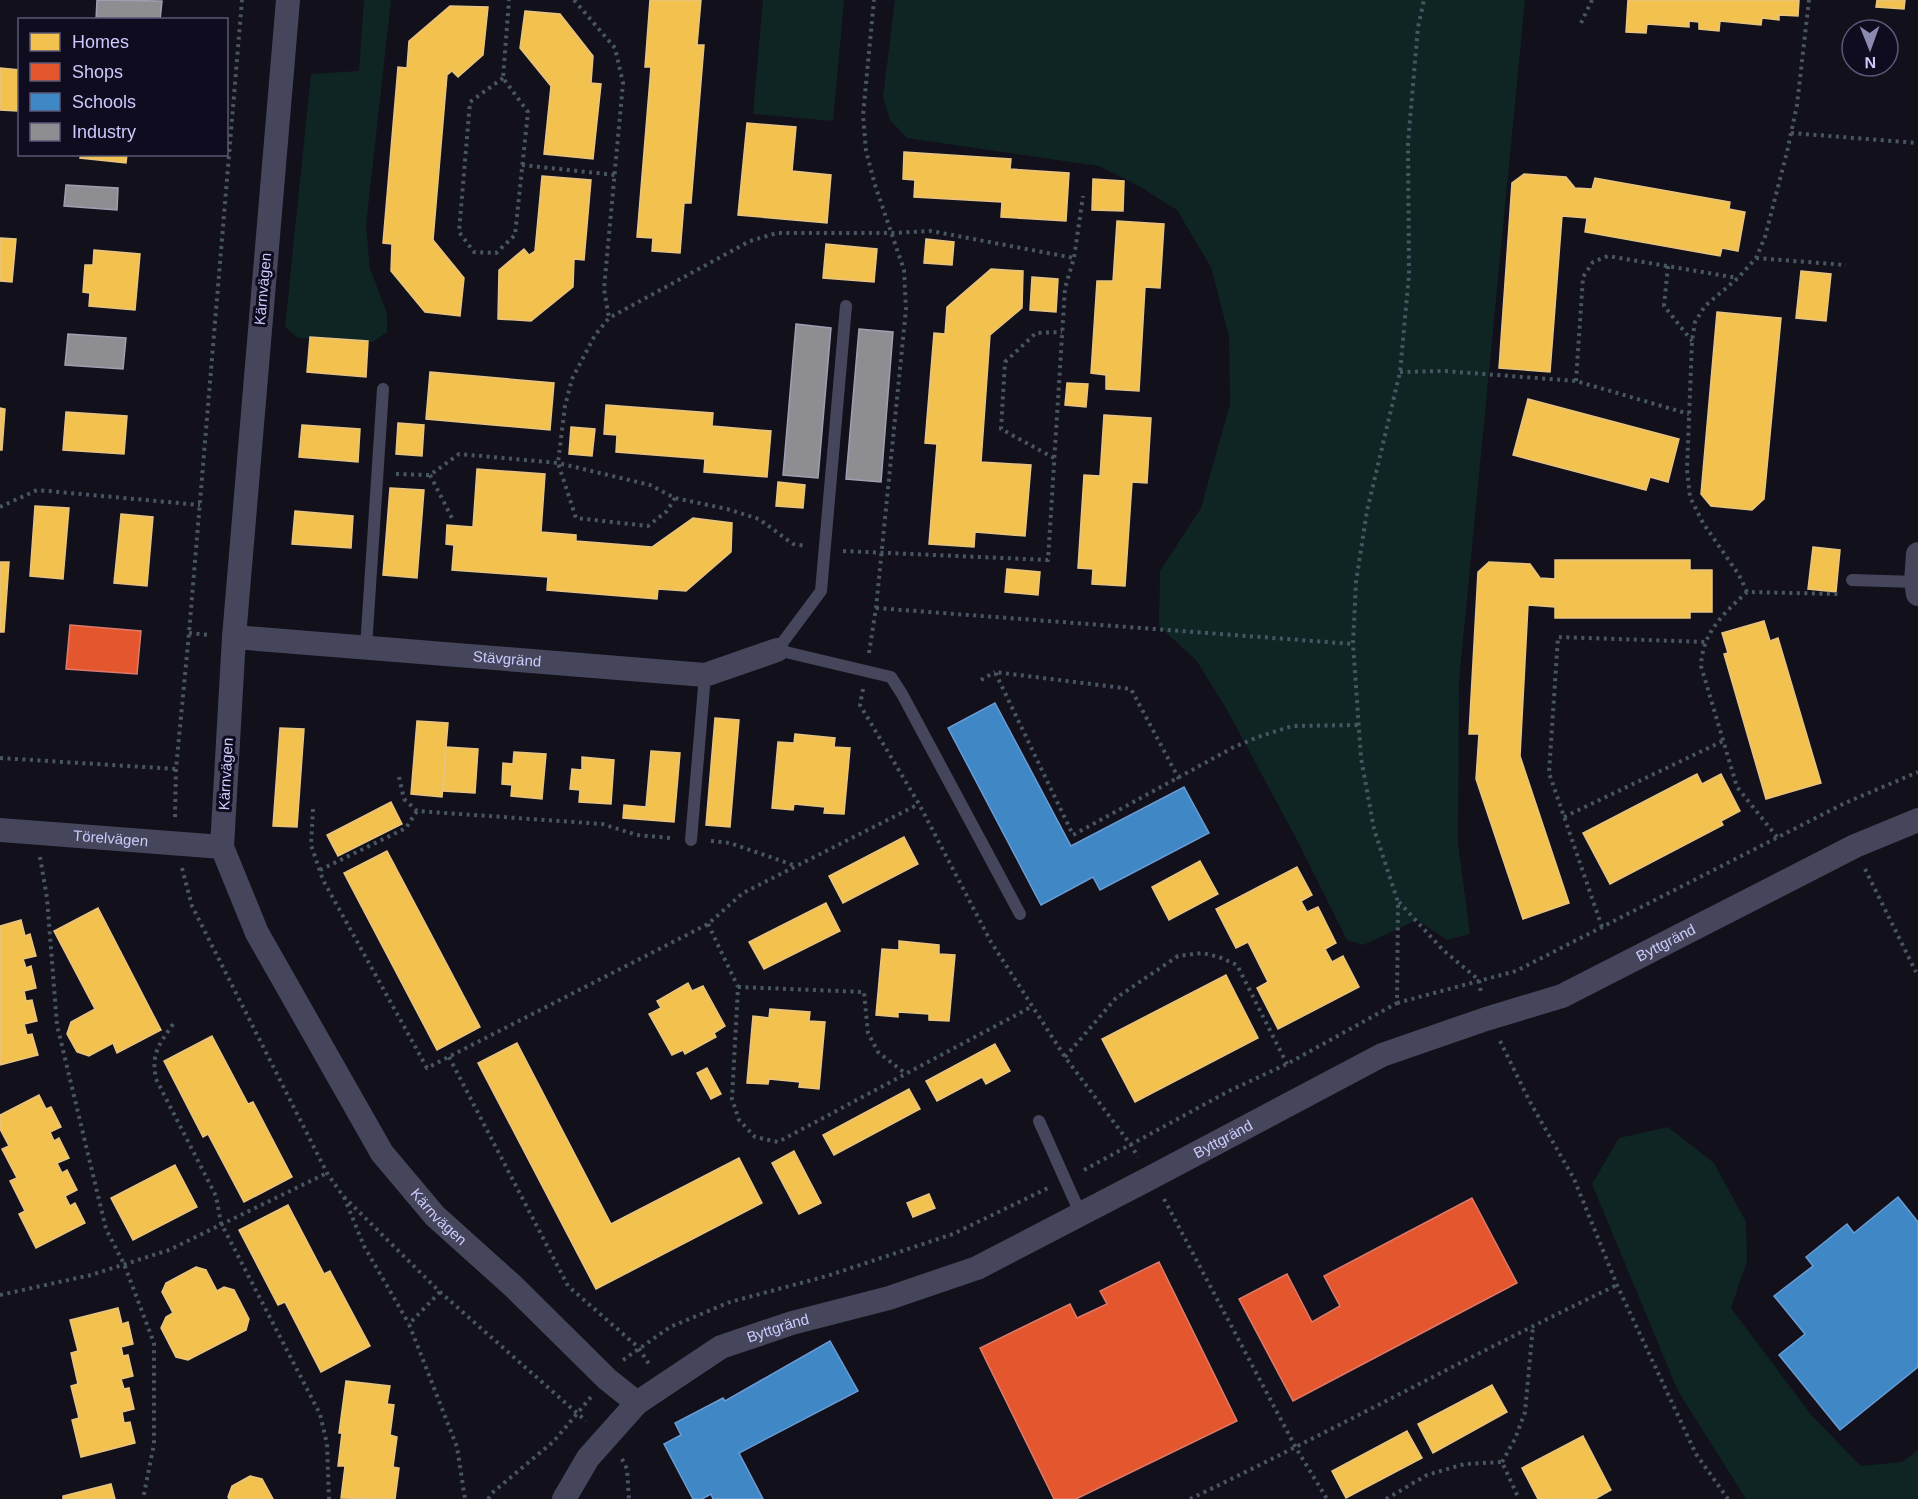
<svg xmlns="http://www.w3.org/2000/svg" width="1918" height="1499" viewBox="0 0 1918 1499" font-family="Arial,sans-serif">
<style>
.green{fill:#0f2524}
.homes{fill:#f2c14e;stroke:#e7c483;stroke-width:1.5}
.shops{fill:#e4572e;stroke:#dd7a6c;stroke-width:1.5}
.schools{fill:#3f88c5;stroke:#6a9cd6;stroke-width:1.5}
.industry{fill:#8d8d92;stroke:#a09fb2;stroke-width:1.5}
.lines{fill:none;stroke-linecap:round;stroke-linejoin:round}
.path{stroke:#475662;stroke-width:4;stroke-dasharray:3 4.5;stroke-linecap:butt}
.service{stroke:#45465b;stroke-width:12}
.minor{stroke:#45465b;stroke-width:24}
.labels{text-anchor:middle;stroke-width:6;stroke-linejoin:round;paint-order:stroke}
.street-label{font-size:15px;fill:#cdcafe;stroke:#0e0c1e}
</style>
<rect width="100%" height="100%" fill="#12101a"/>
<g class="green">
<path d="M364,0h27l-25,225 4,44 17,44v19l-14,10 -75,-4 -13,-11 26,-253 48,-3z"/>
<path d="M763,0h81l-11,121 -80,-7z"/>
<path d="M895,0h630l-66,681 -1,162 12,91 -23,6 -30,-20 -54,25 -16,-5 -51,-102 -70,-130 -30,-48 -37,-34 1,-55 41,-63 29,-104 -1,-68 -18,-69 -34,-57 -38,-24 -40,-20 -192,-28 -17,-18 -7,-23z"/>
<path d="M1668,1127l46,36 32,59 1,39 -16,47 81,108 49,50 41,-4 16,-12v49h-172l-68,-108 -86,-207 27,-46z"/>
</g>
<g class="homes">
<path d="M650,0h51l-4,45h7l-13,158h-7l-4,50 -28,-2 1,-13 -16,-1 14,-170h-6z"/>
<path d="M1628,0h171l-1,16 -19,-1v5l-17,-2 -1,7 -41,-4 -1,10 -20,-2v-7l-10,-1v6l-42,-3 -1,9 -20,-1z"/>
<path d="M1877,0h28l-1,9 -28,-2z"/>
<path d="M450,6l38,1 -5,48 -25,22 -6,-6 -5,4 -14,165 31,38 -4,38 -35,-4 -34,-41 1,-27 -9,-1 15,-176 9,1 2,-27z"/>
<path d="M525,11l35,3 33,42 -2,27 10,1 -8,75 -49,-5 7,-68 -31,-38z"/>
<path d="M0,68l20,2 -3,41 -17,-1z"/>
<path d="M747,123l49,4 -4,44 39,4 -4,48 -89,-8z"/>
<path d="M904,152l107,7 -1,10 59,4 -3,48 -65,-4 1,-15 -88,-5 1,-17 -12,-1z"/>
<path d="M81,154h46l-1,9 -46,-5z"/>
<path d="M1524,174l42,3 9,11 17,1 3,-11 135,24 -1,7 16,3 -7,39 -16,-3 -2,8 -135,-24 2,-14 -25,-2 -12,156 -51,-4 13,-185z"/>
<path d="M542,176l49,4 -7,80 -10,-1 -1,28 -42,34 -33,-2 1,-49 25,-21 5,6 6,-4z"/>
<path d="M1093,179l31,2 -1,30 -31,-1z"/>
<path d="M1117,221l47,3 -4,64 -15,-1 -6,104 -33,-2v-14l-15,-2 6,-92h16z"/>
<path d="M0,238l16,1 -4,43 -12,-1z"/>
<path d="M926,239l28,3 -2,23 -28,-2z"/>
<path d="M826,244l51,5 -3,33 -51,-4z"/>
<path d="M94,250l46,4 -5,56 -46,-4 1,-13 -7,-1 2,-27h8z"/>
<path d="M991,269l32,2 -1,37 -32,27 -9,127 50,3 -6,71 -50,-4 -1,15 -45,-3 8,-100 -12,-1 9,-110 11,1 2,-27z"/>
<path d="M1801,271l30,3 -5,47 -30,-3z"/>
<path d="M1032,277l26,2 -2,33 -26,-2z"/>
<path d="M1717,312l64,6 -17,181 -12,11 -41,-4 -10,-12z"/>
<path d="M310,337l58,4 -2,36 -59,-5z"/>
<path d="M430,372l124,11 -4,47 -124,-11z"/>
<path d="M1067,383l21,1 -2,23 -21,-2z"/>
<path d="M1528,399l151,40 -11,43 -18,-5 -4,13 -133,-35z"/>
<path d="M606,405l107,8 -1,13 59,5 -4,46 -63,-5 1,-13 -89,-7 1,-17 -13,-1z"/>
<path d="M0,408l5,1 -3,41h-2z"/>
<path d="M66,412l61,4 -3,38 -61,-4z"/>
<path d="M1104,415l47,3 -4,65 -15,-1 -7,104 -33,-2 1,-15 -15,-1 6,-93 16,1z"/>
<path d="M398,423l26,2 -2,31 -26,-2z"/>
<path d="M302,425l58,4 -2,33 -59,-5z"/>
<path d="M571,427l24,2 -3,27 -23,-2z"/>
<path d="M477,469l68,5 -4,58 35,3v6l76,6 41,-29 39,5 -1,29 -45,39 -28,-2 -1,10 -110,-9 1,-13 -96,-7 2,-25 -8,-1 1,-19 26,2z"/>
<path d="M778,482l27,3 -2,23 -27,-2z"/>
<path d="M390,488l34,2 -7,88 -34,-3z"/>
<path d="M35,506l34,2 -6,71 -33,-3z"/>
<path d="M295,511l58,5 -2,32 -59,-4z"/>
<path d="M121,514l32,3 -6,69 -33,-3z"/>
<path d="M1813,547l27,3 -4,42 -28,-3z"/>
<path d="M1555,560h135v10h22v42h-22v6h-135v-11l-27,-2 -8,151 49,147 -46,16 -47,-140 3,-45h-10l9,-162 11,-10 41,2 10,14 15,1z"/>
<path d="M0,562h9l-5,70h-4z"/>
<path d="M1007,569l33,3 -2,23 -33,-3z"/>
<path d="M1764,621l6,20 8,-3 43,145 -55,16 -42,-145 4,-1 -6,-20z"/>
<path d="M715,718l24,2 -9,107 -24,-2z"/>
<path d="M417,721l31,2 -6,74 -31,-3z"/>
<path d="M280,728l24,1 -7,98 -24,-1z"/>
<path d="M795,734l40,4 -1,9 16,1 -6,66 -20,-1 1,-6 -31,-3 -1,6 -21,-2 6,-66 16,1z"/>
<path d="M446,747l32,2 -3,44 -32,-2z"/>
<path d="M651,751l29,2 -6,69 -51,-4 1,-13 22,2z"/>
<path d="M514,752l32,2 -4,45 -31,-3 1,-11 -10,-1 1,-21 10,1z"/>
<path d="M582,757l32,3 -3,44 -32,-2 1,-12 -10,-1 2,-20 10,1z"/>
<path d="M1697,774l5,10 19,-10 19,37 -19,10 2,4 -113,59 -27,-51z"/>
<path d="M391,802l11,22 -64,32 -11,-21z"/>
<path d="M904,837l14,27 -75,39 -14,-27z"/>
<path d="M387,851l93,176 -43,23 -93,-177z"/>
<path d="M1200,861l18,33 -49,26 -17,-33z"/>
<path d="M1297,867l15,28 -11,6 6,11 11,-5 18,36 -11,6 7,13 11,-6 16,31 -81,42 -21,-41 11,-6 -20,-40 -12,6 -20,-39z"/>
<path d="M826,903l14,28 -76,38 -15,-27z"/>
<path d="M98,908l63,122 -44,23 -4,-10 -24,13 -12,-4 -10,-18 4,-12 24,-13 -41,-78z"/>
<path d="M21,920l4,16 5,-2 6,22 -13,3 3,9 5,-2 5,22 -12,3 2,10 6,-1 5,21 -13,3 3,11 5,-1 6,21 -38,10v-139z"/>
<path d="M899,941l40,4v9l16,1 -6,66 -20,-1v-6l-31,-2v5l-22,-2 6,-66 17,1z"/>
<path d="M1226,975l32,63 -123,64 -33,-63z"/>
<path d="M688,983l4,8 11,-5 22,40 -11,7 2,4 -31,17 -2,-4 -11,5 -23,-41 12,-6 -4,-7z"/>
<path d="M770,1009l40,3 -1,9 16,1 -6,67 -20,-2 1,-5 -31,-3 -1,5 -21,-1 6,-67 16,2z"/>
<path d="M212,1036l36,68 5,-2 39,75 -48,25 -36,-68 -5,3 -39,-76z"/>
<path d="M517,1043l94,181 128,-66 23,45 -166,86 -118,-226z"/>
<path d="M995,1044l15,27 -24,13 -4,-7 -45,24 -11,-20z"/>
<path d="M707,1068l14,26 -10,5 -14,-26z"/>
<path d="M909,1089l11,20 -86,46 -11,-20z"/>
<path d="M39,1095l7,14 5,-2 10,20 -11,5 4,9 5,-3 10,20 -12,5 5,10 5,-3 10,20 -12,6 5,10 5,-3 10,20 -49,25 -17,-34 6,-3 -15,-30 7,-3 -15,-29 7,-3 -9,-17v-14z"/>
<path d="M794,1151l27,52 -22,11 -27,-51z"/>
<path d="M175,1165l22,42 -64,33 -22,-42z"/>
<path d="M929,1194l6,14 -22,9 -6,-14z"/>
<path d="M288,1205l36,69 6,-3 40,75 -49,26 -36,-70 -7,3 -39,-75z"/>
<path d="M196,1267l10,3 11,21 7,-4 10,3 15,29 -3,11 -58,30 -12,-3 -15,-29 5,-11 7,-4 -11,-21 4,-9z"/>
<path d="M118,1308l4,16 6,-2 5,22 -12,3 2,9 5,-1 5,21 -12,3 3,10 5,-1 5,21 -12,3 2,11 6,-1 5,21 -54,14 -9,-37 7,-2 -8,-32 7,-2 -7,-31 7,-2 -8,-31z"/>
<path d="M346,1381l44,5 -3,18 7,1 -4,30 7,2 -4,30 6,1 -4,31 -54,-1 4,-32h-7l4,-33h-3z"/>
<path d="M1492,1385l15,27 -74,41 -15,-29z"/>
<path d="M1407,1431l15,27 -76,40 -14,-27z"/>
<path d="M1583,1436l28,54 -16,9h-57l-16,-31z"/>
<path d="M250,1476l12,3 11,20h-44l-1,-2 4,-11z"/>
<path d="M111,1484l4,15h-52v-3z"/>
</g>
<g class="shops">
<path d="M70,625l71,6 -4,43 -71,-5z"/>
<path d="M1472,1198l45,85 -224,118 -54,-102 48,-25 25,48 28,-16 -16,-30z"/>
<path d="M1159,1262l78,159 -161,78h-22l-74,-151 90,-44 7,14 30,-14 -7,-13z"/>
</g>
<g class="schools">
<path d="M995,703l76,143 113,-59 25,46 -109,57 -7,-13 -52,28 -93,-177z"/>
<path d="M1898,1197l20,25v145l-78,63 -61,-75 26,-21 -31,-38 39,-30 -7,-9 41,-33 7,9z"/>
<path d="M830,1341l28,50 -119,62 24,46h-50l-2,-5 -9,5h-9l-29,-55 17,-9 -6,-12 48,-25 2,3z"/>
</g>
<g class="industry">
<path d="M97,0l65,1 -2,19h-64z"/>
<path d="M66,185l52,3 -1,22 -53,-4z"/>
<path d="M796,324l35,4 -13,150 -35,-3z"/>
<path d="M859,329l34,3 -12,150 -35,-3z"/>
<path d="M68,334l58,4 -3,31 -58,-4z"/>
</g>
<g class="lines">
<g class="path">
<path d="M574,0l41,48 8,35 -19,206 5,29"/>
<path d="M1581,23l11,-23"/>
<path d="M503,78l-33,24 -11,130 15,20 22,1 19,-18 13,-123 -25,-34 6,-78"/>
<path d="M1791,133l127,10"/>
<path d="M522,165l93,10"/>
<path d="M1756,258l90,7"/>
<path d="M1668,266l-4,40 28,35"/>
<path d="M1400,372l44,-1 132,10 113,33"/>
<path d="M1576,381l7,-104 10,-15 15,-6 130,22"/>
<path d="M1054,458l-53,-29 4,-67 31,-29 26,-1"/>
<path d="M396,474l34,1 29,-21 99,9 92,22 25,13 52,11 32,10 34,25 13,2"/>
<path d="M430,475l22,43"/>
<path d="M675,498l-8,13 -19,15 -72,-8 -18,-55 7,-57 7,-27 23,-44 14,-17 141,-77 27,-8h115l39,-2 143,27"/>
<path d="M0,507l37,-17 163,15"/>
<path d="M843,551l205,9 17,-272 9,-30 9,-62"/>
<path d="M1747,592l-8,-17 -36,-52 -13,-26 -3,-27 5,-129 3,-19 10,-16 33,-28 18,-20 9,-21 22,-85 10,-47 12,-105"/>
<path d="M876,608l477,36"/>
<path d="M189,633l20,2"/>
<path d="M869,653l7,-45 30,-299 -2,-39 -29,-85 -9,-34 -3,-36 11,-115"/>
<path d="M981,680l14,-8"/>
<path d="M863,689l-3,16 59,99 72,138 74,115 66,88 7,12"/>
<path d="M0,758l176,11"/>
<path d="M399,777l5,22 13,12 185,13 35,11 34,3"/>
<path d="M1179,779l-48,-90 -136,-17 78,163 161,-88 24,-10 34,-11 66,-1"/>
<path d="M313,809l-2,36 12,35 104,188 281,-144 35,-31 176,-89"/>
<path d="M175,817l1,-48 13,-136 53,-633"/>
<path d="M1564,817l159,-76"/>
<path d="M1777,837l-40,-50 -36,-121c1,-33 23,-53 46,-74l91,2"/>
<path d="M711,841l19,2 66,23"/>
<path d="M40,857l7,41 10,127 49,204 18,35 30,79v101l-11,55"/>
<path d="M182,868l10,38 135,267 16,23 97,96 146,129"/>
<path d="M1865,869l51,103"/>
<path d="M320,870l86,-42 11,-17"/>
<path d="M1399,902l44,48 36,30 2,13"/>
<path d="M708,924l30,63 -6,112 7,21 16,17 23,5 255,-136"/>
<path d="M1602,927l-53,-154 9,-136 147,5"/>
<path d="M738,987l126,5 4,41 10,19 28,22"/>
<path d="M1397,1003l119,-32 329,-168 73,-31"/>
<path d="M173,1024c-14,21 -22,29 -17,55l60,117 5,27 99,191 7,30 2,55"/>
<path d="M1500,1041l30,61 44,77 43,106 79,169 32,45"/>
<path d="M449,1057l119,229 70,61 11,17"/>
<path d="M1065,1057l51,-59 62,-42 24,-3 17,4 18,8 50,99"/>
<path d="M1084,1170l145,-79 58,-27 110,-61 1,-101 -24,-73 -13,-71 -8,-114 3,-62 11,-71 33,-139 9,-97 -1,-132 10,-116 6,-27"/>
<path d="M344,1197l20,49 45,78"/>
<path d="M1164,1199l132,249 31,51"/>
<path d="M440,1292l-31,32 48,123 8,52"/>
<path d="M0,1295l91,-20 78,-25 158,-77"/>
<path d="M623,1360l47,-33 60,-25 97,-26 126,-42 95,-46"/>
<path d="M622,1459l5,10 2,30"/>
<path d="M1502,1462l13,-23 10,-27 8,-86"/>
<path d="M488,1499l4,-6 62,-52 37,-44"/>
<path d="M1190,1499c144,-69 283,-145 427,-214"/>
<path d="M1386,1499l41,-24 38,-11 37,-2 17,37"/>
</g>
<g class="service">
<path d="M846,306l-25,285 -44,59 114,27 11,17 118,220"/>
<path d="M1852,580l64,2"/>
<path d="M366,647l17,-258"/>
<path d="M691,840l14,-165"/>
<path d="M1039,1121l42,94"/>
</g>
<g class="minor">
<path id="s1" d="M288,0l-54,637 -12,210 35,86 125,220 53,63 79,71 93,92 30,24"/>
<path d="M1918,554l-2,28 2,12"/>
<path id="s2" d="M234,637l471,38 72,-25"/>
<path id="s3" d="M0,830l222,17"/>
<path id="s4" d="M564,1499l24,-41 49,-55 84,-56 71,-24 97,-25 88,-30 173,-90 232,-123 104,-36 76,-23 293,-150 63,-26"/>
</g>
</g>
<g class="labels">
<g class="street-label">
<text transform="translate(263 289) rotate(-85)" y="5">Kärnvägen</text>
<text dy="5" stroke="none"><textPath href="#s2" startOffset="274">Stävgränd</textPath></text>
<text transform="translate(226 774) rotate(-87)" y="5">Kärnvägen</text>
<text dy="5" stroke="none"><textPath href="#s3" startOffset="111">Törelvägen</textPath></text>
<text dy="5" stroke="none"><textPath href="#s4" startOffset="1254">Byttgränd</textPath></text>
<text dy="5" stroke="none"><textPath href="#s4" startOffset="768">Byttgränd</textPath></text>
<text dy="5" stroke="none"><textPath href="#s1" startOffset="1281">Kärnvägen</textPath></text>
<text dy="5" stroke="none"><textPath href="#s4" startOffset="282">Byttgränd</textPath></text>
</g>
</g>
<rect x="18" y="18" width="210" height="138" fill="#0e0c1e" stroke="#5a5878" stroke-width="1.5"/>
<rect x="30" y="33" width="30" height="18" fill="#f2c14e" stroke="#5a5878" stroke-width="1.5"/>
<text x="72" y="48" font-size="18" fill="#cdcafe">Homes</text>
<rect x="30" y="63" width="30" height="18" fill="#e4572e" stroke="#5a5878" stroke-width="1.5"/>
<text x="72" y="78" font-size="18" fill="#cdcafe">Shops</text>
<rect x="30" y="93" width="30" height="18" fill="#3f88c5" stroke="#5a5878" stroke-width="1.5"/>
<text x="72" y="108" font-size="18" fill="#cdcafe">Schools</text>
<rect x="30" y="123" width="30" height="18" fill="#8d8d92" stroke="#5a5878" stroke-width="1.5"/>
<text x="72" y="138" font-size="18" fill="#cdcafe">Industry</text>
<g transform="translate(1870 48) rotate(179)"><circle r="28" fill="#0e0c1e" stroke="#5a5878" stroke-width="1.5"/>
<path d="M0-4.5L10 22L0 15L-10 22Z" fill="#8c89ae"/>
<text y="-9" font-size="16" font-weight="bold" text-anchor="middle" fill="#cdcafe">N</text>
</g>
</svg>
